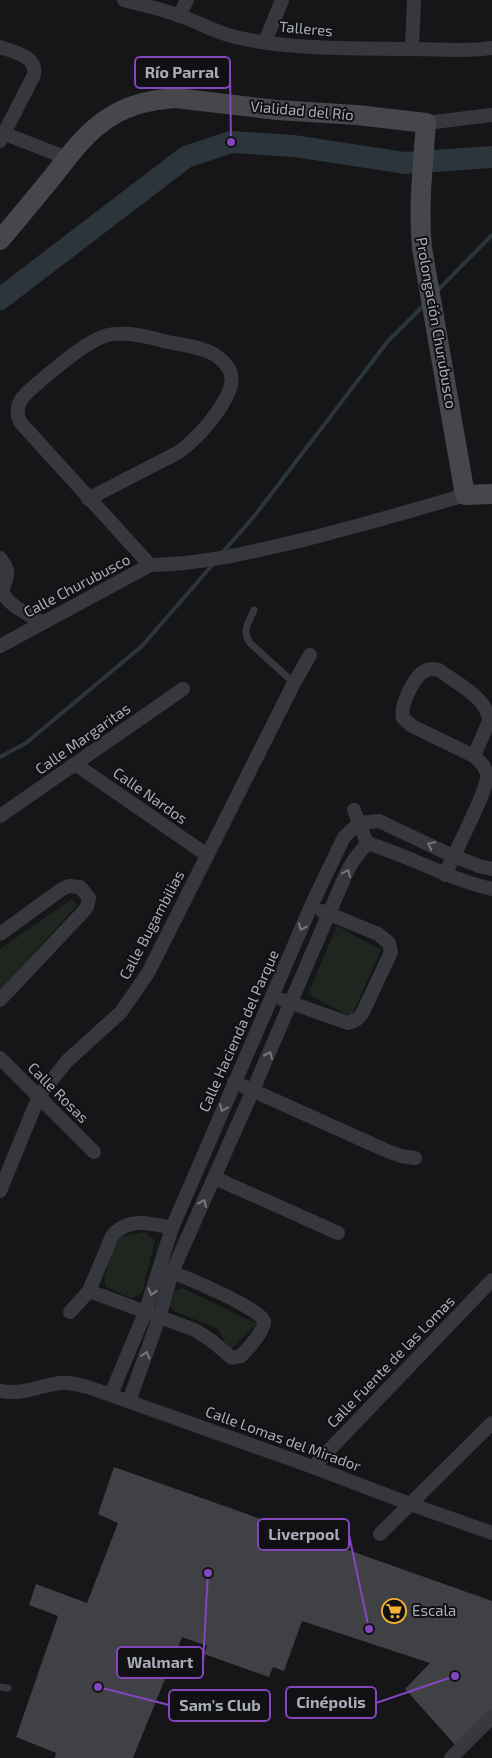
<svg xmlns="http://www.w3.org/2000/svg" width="492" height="1758" viewBox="0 0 492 1758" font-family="'Exo 2',sans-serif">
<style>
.green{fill:#1e261f}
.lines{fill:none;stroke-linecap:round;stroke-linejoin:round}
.stream{stroke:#2c353c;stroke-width:4}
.river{stroke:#2c353c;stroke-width:22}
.building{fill:#404145}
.service{stroke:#37383d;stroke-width:7}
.minor{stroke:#37383d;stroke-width:14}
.secondary{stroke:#45474d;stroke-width:20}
.oneway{stroke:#757881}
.labels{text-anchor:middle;stroke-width:4;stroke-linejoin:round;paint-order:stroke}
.street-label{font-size:15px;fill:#a8adb8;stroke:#111113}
.poi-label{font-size:15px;fill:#a8adb8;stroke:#111113;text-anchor:start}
.leader{fill:none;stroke:#8446be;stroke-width:2}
.callout-dot{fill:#8446be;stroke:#111113;stroke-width:2}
.callout{fill:#111113;stroke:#8446be;stroke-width:2}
.callout-label{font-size:16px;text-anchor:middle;font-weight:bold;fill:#a8adb8}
</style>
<rect width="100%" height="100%" fill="#161618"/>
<g class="green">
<path d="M72,899l5,6 -77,85v-41z"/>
<path d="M337,926l44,24 -30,67 -43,-23z"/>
<path d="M144,1232l11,8 -13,53 -10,5 -26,-11 -2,-10 12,-36 8,-5z"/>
<path d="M182,1288l75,36 -28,27 -11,-22 -44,-18 -4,-6 5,-14z"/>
</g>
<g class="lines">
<g class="stream">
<path d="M437,291l55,-56"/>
<path d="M223,552l33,-38 132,-173 37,-37"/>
<path d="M0,757l26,-14 116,-97 72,-83"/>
</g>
<path class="river" d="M0,299l186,-142 45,-15 63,4 111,17 87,-6"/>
</g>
<path class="building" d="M114,1467l378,134v111l-35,35 -52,-58 25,-26 -128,-42 -18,50 -11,-4 -4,10 -65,-23 3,-8 -25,-9 -49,121h-78l1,-5 -40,-16 42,-121 -29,-11 7,-21 51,19 31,-80 -20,-9z"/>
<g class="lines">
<g class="service">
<path d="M254,610c-6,14 -13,21 -3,34l43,39"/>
<path d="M0,1687l8,1"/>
</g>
<g class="minor">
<path d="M124,0c18,5 37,9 54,15 20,7 37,17 57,22 56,13 120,11 177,12 27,0 54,3 80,-1"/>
<path d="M179,16l8,-16"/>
<path d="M265,42l17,-42"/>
<path d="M0,47c14,5 37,9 34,28l-34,66"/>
<path d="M412,49l2,-49"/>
<path d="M426,123l66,-8"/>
<path d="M0,132l67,26"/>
<path d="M88,499l91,-47c16,-12 28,-25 39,-41 14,-21 23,-39 -3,-56 -13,-8 -32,-10 -47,-13 -19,-5 -41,-11 -60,-7 -22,6 -51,32 -69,47 -14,12 -27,21 -19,40l130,143"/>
<path d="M0,558c11,15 8,16 2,32 5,16 27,24 41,33"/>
<path d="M0,646l150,-81c57,-1 111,-15 165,-28 50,-13 100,-27 150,-42"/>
<path d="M75,764l132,91"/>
<path d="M354,810l13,33"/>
<path d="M0,816l183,-127"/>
<path d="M445,875c7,-18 44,-86 42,-100 -1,-8 -7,-14 -13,-19l-62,-30 -9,-8c-3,-13 11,-43 24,-48 4,-2 8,-1 12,0 17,13 49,28 50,51l-15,35"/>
<path d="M0,934l62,-45 7,-3 11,1 9,11 -2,9 -4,5 -83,88"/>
<path d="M283,1000l65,23c7,-2 11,-4 15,-11l28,-60 -2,-9 -11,-9 -56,-23"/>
<path d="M0,1058l94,94"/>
<path d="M234,1082l151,68 16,6 14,2"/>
<path d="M215,1178l123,55"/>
<path d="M0,1191l39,-95 28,-35 54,-49 27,-39 146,-290 16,-28"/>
<path d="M89,1291l106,39 17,11 20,17 9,-2c6,-6 25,-27 23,-35 -5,-14 -84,-46 -101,-52"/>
<path d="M70,1312l19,-21 23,-55c16,-19 38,-13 60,-8"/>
<path d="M0,1391c26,4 36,-5 60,-8 9,-1 19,2 28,4l225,80 97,37 82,29"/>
<path d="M111,1394l34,-81 27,-85 139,-322 33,-69 15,-14 20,-2 74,35 26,10 13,3"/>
<path d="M129,1401l30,-83 13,-46 81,-182 93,-216 7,-13 14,-18c43,13 81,36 125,46"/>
<path d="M313,1467l179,-187"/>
<path d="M380,1534l112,-111"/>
<path d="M451,1758l41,-41"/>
</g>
<path class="secondary" d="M0,240c18,-21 36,-43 54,-65 16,-21 33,-44 56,-58 20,-13 42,-17 65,-19l102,12 80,5 69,8c-3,42 -8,83 -4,125l43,247 27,-1"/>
</g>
<defs><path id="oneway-chevron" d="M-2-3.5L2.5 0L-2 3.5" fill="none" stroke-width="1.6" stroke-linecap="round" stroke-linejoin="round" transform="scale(1.25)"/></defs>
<g class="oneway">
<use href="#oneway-chevron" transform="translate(431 845) rotate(-154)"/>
<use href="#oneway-chevron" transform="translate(347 873) rotate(-65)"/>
<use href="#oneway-chevron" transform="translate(302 927) rotate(113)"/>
<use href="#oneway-chevron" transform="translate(269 1055) rotate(-66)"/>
<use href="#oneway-chevron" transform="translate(223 1108) rotate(113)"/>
<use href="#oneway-chevron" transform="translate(203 1203) rotate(-66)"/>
<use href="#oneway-chevron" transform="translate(152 1292) rotate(107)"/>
<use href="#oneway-chevron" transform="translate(146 1355) rotate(-71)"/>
</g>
<defs>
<symbol id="supermarket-ring" viewBox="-11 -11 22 22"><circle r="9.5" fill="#111113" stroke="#f2b134" stroke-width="1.5"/><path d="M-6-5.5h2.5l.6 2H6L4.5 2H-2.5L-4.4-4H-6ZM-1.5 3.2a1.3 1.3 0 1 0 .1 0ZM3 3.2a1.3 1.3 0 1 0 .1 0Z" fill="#f2b134"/></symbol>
</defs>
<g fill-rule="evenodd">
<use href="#supermarket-ring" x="380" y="1597" width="28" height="28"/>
</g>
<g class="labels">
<g class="street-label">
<text transform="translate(306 29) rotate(5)" y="5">Talleres</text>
<text transform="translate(302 111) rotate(5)" y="5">Vialidad del Río</text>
<text transform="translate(436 323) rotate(80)" y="5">Prolongación Churubusco</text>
<text transform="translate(77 586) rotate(-28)" y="5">Calle Churubusco</text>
<text transform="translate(83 739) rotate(-35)" y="5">Calle Margaritas</text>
<text transform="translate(150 796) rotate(35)" y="5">Calle Nardos</text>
<text transform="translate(152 925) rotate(-62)" y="5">Calle Bugambilias</text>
<text transform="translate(239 1031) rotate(-66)" y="5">Calle Hacienda del Parque</text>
<text transform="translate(58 1093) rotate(45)" y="5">Calle Rosas</text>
<text transform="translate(391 1362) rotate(-46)" y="5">Calle Fuente de las Lomas</text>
<text transform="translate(283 1439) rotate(20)" y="5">Calle Lomas del Mirador</text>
</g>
<g class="poi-label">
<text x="412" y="1616">Escala</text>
</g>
</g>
<path class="leader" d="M231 142L230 73M369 1629L349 1535M208 1573L203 1663M455 1676L376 1703M98 1687L169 1705"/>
<g class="callout-dot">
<circle cx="231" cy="142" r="5"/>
<circle cx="369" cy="1629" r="5"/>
<circle cx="208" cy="1573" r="5"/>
<circle cx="455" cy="1676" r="5"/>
<circle cx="98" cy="1687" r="5"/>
</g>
<g class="callout">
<rect x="135" y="57" width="95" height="31" rx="5"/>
<rect x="258" y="1519" width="91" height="31" rx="5"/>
<rect x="117" y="1647" width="86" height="31" rx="5"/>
<rect x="286" y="1687" width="90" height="31" rx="5"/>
<rect x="169" y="1690" width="101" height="31" rx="5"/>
</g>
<g class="callout-label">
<text x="182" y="78">Río Parral</text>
<text x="304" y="1540">Liverpool</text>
<text x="160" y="1668">Walmart</text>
<text x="331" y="1708">Cinépolis</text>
<text x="220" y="1711">Sam's Club</text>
</g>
</svg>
